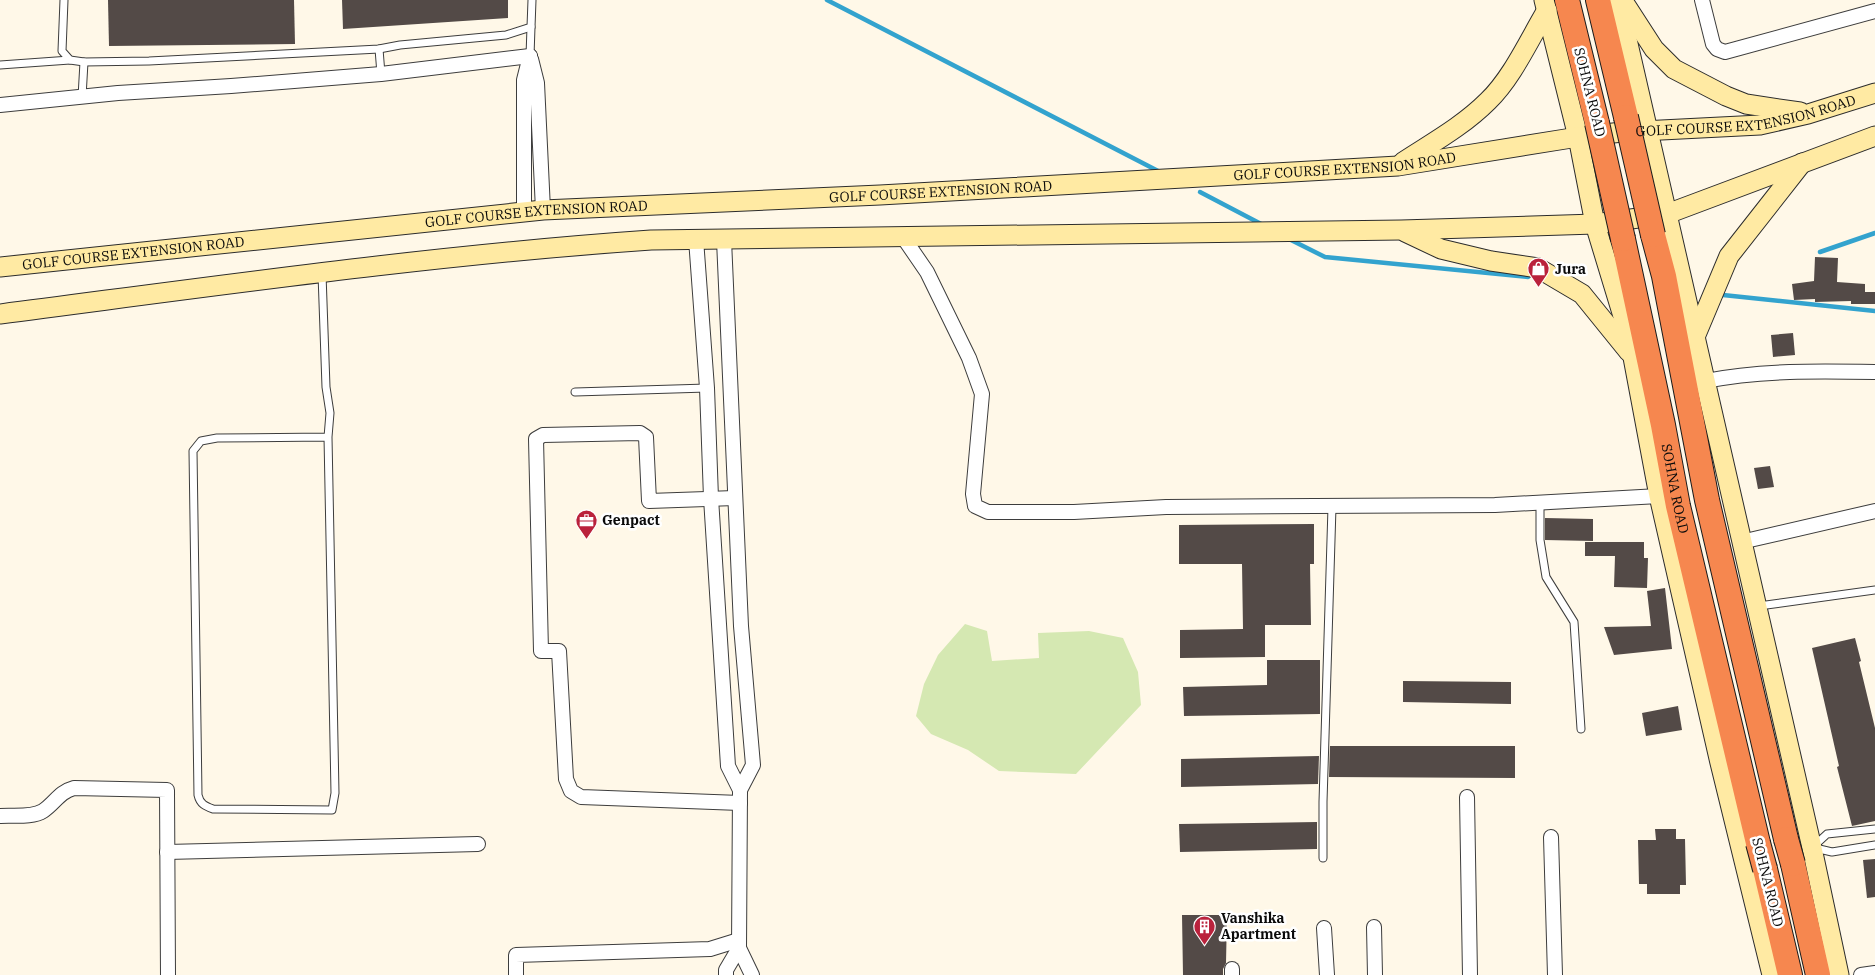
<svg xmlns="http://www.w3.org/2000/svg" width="1875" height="975" viewBox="0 0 1875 975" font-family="'IBM Plex Serif',serif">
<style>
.green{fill:#d5e8b2}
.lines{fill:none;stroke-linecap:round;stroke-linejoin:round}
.stream{stroke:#33a3ce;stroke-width:4.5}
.building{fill:#534a47}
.lane-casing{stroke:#3d3d3d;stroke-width:9}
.street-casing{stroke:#3d3d3d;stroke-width:16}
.secondary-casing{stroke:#2c2c2c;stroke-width:21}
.highway-casing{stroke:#1b1b1b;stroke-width:26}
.lane{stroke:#fff;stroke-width:7}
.street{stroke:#fff;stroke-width:14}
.secondary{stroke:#ffeaa3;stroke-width:19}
.highway{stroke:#f6874f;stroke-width:24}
.highway-bridge-casing{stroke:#1b1b1b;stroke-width:26;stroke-linecap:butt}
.highway-bridge{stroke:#f6874f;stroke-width:24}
.labels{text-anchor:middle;stroke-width:5;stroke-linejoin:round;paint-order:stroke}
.street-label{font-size:14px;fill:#0a0a0a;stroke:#fff}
.poi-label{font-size:14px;font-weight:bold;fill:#0a0a0a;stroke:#fff;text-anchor:start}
</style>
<rect width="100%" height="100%" fill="#fff8e8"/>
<path class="green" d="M965,624l22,7 5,30 47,-3 -1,-25 51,-2 34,7 15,34 3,33 -65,69 -77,-3 -31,-21 -37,-16 -15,-18 8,-32 14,-29z"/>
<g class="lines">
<g class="stream">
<path d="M827,0l333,172"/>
<path d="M1200,192l63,33"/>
<path d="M1289,239l36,18 203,20"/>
<path d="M1820,252l55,-19"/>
<path d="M1723,295l152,16"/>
</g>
</g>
<g class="building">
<path d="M108,0h186l1,44 -186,2z"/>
<path d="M342,0h166v18l-165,11z"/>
<path d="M1815,257l23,1 -1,24 28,2v8h10v12h-24v-3l-36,1v-3l-21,1 -2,-16 22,-3z"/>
<path d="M1793,333l2,22 -22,2 -2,-22z"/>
<path d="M1770,466l4,21 -16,2 -4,-21z"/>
<path d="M1545,518l48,1v22l-48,-1z"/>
<path d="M1314,524v40h-4l1,61h-46v32l-85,1v-28l63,-1 -1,-65h-63v-39z"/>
<path d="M1585,542h59v16h4l-1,30 -33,-1 1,-31h-30z"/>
<path d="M1665,588l7,61 -58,6 -10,-28 47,-1 -4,-35z"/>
<path d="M1855,638l6,23 -2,1 16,66v93l-23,5 -15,-59 2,-1 -27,-118z"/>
<path d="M1267,660h53v54l-136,2 -1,-29 84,-2z"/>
<path d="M1403,681l108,1v22l-108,-2z"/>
<path d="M1678,706l4,24 -36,6 -4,-23z"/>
<path d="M1330,746h185v32l-186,-1z"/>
<path d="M1319,756l-1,28 -137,3v-28z"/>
<path d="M1317,822v27l-137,3 -1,-28z"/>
<path d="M1655,829h21v10h9l1,46h-6v9h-33v-10h-8l-1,-44h18z"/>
<path d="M1875,859v38l-8,1 -4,-38z"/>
<path d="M1182,915h45l-1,48 -3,6v6h-40z"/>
</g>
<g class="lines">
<defs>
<g id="lane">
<path d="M64,0l-2,51 8,9 14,2 65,-1 230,-12 21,-4 106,-10 25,-8 1,-27"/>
<path d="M379,49l2,25"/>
<path d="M530,56l1,-29"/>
<path d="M0,65l70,-5"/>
<path d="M82,97l2,-35"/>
<path d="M322,274l4,113 4,26 -2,24 7,356 -3,17 -119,-1c-8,-3 -13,-5 -15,-14l-5,-344 8,-10 16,-3 111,-1"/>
<path d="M575,392l132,-4"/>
<path d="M1540,502v38l6,37 28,45 7,107"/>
<path d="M1759,606l116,-16"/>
<path d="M1814,846l13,-12 48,-5"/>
<path d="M1815,848l17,4 43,-7"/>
<path d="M1323,858v-56l9,-295"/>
</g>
<g id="street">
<path d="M1702,0l11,44 4,5 8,3 150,-41"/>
<path d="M531,59l6,24 6,127"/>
<path d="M0,105l118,-12 113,-7 150,-12 149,-18"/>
<path d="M524,212v-132l6,-24"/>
<path d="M903,237l24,35 42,86 13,36 -9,100 2,12 13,6h86l92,-5 329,-2 164,-9"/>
<path d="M696,239l11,149 4,110 17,268 12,24 -1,158 13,27"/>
<path d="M724,240l17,386 12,139 -13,25"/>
<path d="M1705,381c56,-11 113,-10 170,-9"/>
<path d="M735,498l-86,3 -3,-64 -6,-4 -97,2 -7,4 5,212h18l7,128 5,12 10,6 159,6"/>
<path d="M1741,542l134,-31"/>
<path d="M1467,797l3,178"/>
<path d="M0,816c13,-1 32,2 43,-5 12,-8 16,-19 31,-23l93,2 1,185"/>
<path d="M1551,837l4,138"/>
<path d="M167,852l311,-8"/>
<path d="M1374,927l1,48"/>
<path d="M1324,928l3,47"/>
<path d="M516,975v-20l194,-6 29,-9"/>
<path d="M726,975v-5l13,-22"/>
<path d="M1232,975v-6"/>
<path d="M1861,975l14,-2"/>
</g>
<g id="secondary">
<path d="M1544,0l34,137 17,87 34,112 30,160 61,267 52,212"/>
<path d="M1618,0l194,848 27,127"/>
<path d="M1623,1l31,48 20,20 52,27 20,8 54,8"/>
<path d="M1403,162c29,-19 60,-36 85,-61 24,-23 41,-61 59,-91"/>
<path d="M1405,232l36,17 50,12 47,7 44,26 47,58"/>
<path id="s1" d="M0,267l543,-57 337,-15 518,-29 180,-29 44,-5 138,-7 48,-11 67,-21"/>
<path d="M0,314c217,-28 433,-59 651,-74l750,-10 194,-6 72,-10 208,-78"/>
<path d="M1695,337l34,-81 73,-93"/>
</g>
<g id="highway">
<path d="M1567,0l30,123"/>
<path d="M1598,0l28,117"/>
<path d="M1653,235l11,41 43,224 79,339"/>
<path id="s2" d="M1623,239l40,186 15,81 80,337"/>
<path d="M1793,864l25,111"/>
<path d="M1765,869l25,106"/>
</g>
</defs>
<use href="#lane" class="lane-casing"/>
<use href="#street" class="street-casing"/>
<use href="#secondary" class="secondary-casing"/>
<use href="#highway" class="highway-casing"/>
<use href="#lane" class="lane"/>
<use href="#street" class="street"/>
<use href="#secondary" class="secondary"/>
<use href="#highway" class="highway"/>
<defs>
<g id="highway-bridge">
<path d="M1626,117l27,118"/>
<path d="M1597,123l26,116"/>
<path d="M1786,839l7,25"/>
<path d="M1758,843l7,26"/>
</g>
</defs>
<use href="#highway-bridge" class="highway-bridge-casing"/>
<use href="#highway-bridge" class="highway-bridge"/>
</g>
<defs>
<symbol id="shop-pin" viewBox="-11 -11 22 30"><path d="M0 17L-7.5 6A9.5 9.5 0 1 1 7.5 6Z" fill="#ba223c" stroke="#fff"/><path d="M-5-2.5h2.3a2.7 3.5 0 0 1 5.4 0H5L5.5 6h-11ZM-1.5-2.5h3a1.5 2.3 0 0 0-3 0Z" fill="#fff"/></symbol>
<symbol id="office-pin" viewBox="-11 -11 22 30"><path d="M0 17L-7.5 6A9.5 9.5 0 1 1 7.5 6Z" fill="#ba223c" stroke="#fff"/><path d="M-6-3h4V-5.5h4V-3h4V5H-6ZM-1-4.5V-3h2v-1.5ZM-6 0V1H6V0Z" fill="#fff"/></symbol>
<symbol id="building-pin" viewBox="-11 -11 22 30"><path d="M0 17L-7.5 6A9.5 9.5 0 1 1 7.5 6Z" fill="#ba223c" stroke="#fff"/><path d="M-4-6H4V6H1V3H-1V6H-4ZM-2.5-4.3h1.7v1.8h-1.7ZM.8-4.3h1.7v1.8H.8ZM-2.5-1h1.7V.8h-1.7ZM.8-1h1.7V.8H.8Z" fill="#fff"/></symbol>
</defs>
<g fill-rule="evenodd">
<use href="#shop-pin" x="1526" y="256" width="25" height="34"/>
<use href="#office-pin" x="574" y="508" width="25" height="34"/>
<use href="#building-pin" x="1192" y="914" width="25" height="34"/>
</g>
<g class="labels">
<g class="street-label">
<text transform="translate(1590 92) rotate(76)" y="5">SOHNA ROAD</text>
<text dy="5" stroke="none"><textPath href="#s1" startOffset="1754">GOLF COURSE EXTENSION ROAD</textPath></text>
<text dy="5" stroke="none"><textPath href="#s1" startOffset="1349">GOLF COURSE EXTENSION ROAD</textPath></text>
<text dy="5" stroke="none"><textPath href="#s1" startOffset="944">GOLF COURSE EXTENSION ROAD</textPath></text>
<text dy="5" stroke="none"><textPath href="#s1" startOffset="539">GOLF COURSE EXTENSION ROAD</textPath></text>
<text dy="5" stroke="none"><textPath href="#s1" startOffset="134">GOLF COURSE EXTENSION ROAD</textPath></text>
<text dy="5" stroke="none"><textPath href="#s2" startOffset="255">SOHNA ROAD</textPath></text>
<text transform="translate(1768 882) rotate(76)" y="5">SOHNA ROAD</text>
</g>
<g class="poi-label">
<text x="1555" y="274">Jura</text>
<text x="602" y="525">Genpact</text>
<text x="1221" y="923">Vanshika<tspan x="1221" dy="16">Apartment</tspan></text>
</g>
</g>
</svg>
